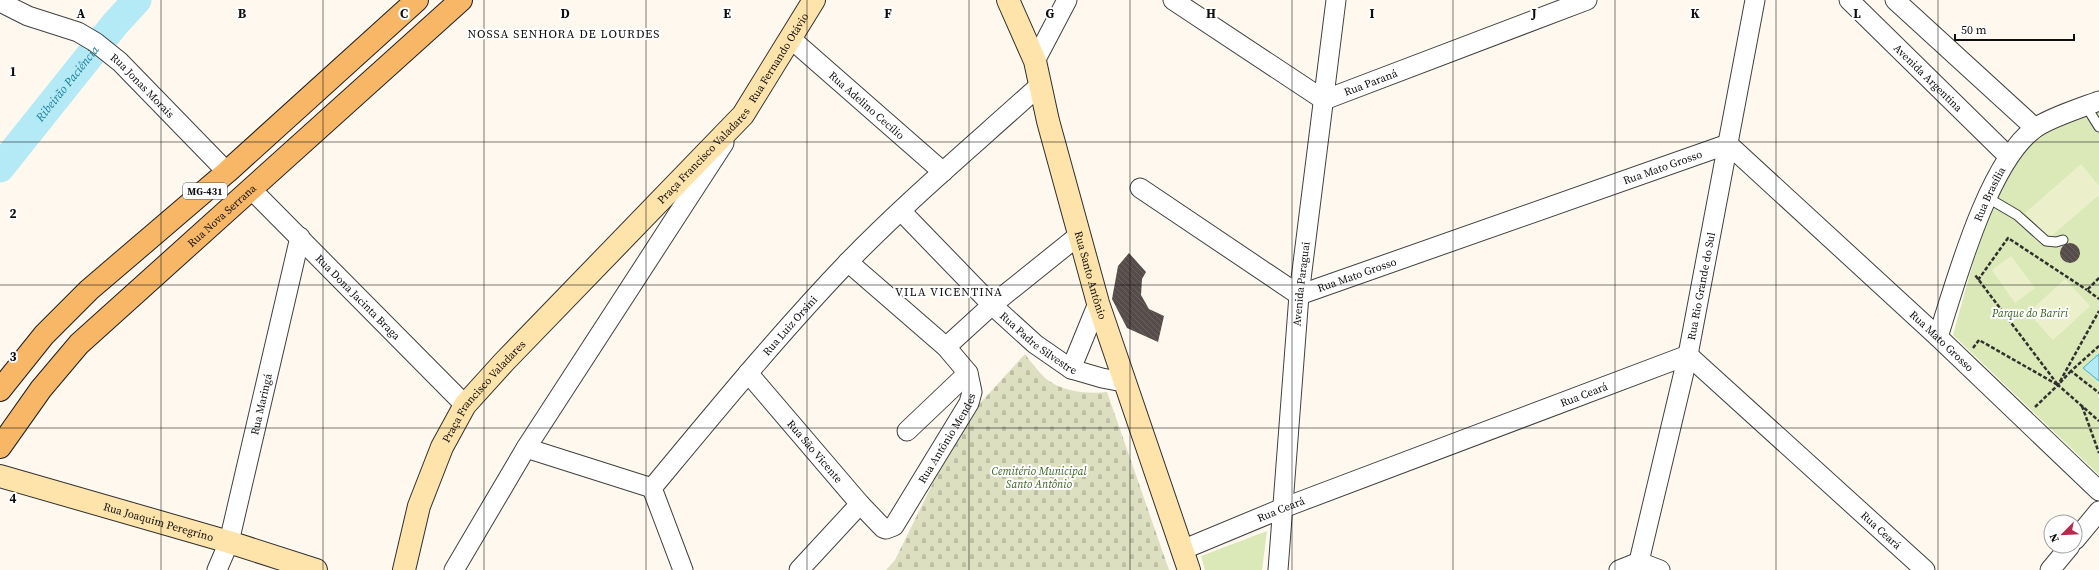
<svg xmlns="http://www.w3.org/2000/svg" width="2099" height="570" viewBox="0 0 2099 570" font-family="'Source Serif 4',serif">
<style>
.grass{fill:#dbe9b8}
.cemetery{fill:url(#cemetery-stones)}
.pitch{fill:#ebf0ca}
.water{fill:#b4eaf5;stroke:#3bafcc}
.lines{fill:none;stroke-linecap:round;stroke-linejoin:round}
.river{stroke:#b4eaf5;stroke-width:29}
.building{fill:url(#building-back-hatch)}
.lane-casing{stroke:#414141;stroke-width:11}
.street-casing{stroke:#414141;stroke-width:21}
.secondary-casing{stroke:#303030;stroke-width:24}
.primary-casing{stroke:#1f1f1f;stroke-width:24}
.path{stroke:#303030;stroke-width:2.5;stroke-dasharray:4 2;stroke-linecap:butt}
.lane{stroke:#fff;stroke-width:9}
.street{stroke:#fff;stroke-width:19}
.secondary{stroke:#fee4aa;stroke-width:22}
.primary{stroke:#f7b766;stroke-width:22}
.grid{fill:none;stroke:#0e0e0e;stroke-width:1;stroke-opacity:0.55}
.labels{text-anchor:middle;stroke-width:4;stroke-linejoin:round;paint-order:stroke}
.shield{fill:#fff;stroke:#565656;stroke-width:1}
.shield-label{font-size:10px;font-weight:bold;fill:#0e0e0e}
.street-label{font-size:11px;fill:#0e0e0e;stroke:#fff}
.park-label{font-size:11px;font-style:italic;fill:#3b651e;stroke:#fff}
.neighbourhood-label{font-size:12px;letter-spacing:1px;fill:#0e0e0e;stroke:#fff}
.water-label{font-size:12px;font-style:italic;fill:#187f9e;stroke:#fff}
.grid-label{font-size:13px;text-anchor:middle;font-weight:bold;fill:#0e0e0e;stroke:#fff;stroke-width:4;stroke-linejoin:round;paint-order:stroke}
</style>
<defs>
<pattern id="cemetery-stones" width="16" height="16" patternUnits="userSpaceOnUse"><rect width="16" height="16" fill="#dce0c0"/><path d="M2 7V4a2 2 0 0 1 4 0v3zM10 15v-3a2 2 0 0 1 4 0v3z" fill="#bcbfa4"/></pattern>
<pattern id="building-back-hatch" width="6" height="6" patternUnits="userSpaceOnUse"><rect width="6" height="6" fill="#564c4a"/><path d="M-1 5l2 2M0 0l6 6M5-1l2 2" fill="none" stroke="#696160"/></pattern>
</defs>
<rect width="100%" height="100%" fill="#fff8ee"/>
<g class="grass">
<path d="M2099,109v366l-146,-140 18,-65 21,-64 21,-48 19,-21z"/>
<path d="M1267,531l-5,39h-57l-4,-14z"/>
</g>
<path class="cemetery" d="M1025,354c6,8 13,17 20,24 17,14 42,16 62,14l62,178h-283l9,-10 68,-138z"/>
<g class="pitch">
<path d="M2081,164l18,22v9l-51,44 -23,-26z"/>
<path d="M2011,256l24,32 -20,15 -23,-33z"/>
<path d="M2065,279l25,27 -37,34 -25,-27z"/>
</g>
<path class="water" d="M2099,354v27l-16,-13z"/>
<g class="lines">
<path class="river" id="s1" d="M0,168l115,-144 22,-24"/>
</g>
<g class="building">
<circle cx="2070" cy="253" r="10"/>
<path d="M1129,253l17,19 -4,7 -1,16 8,14 15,7 -6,26 -31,-14 -15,-29 6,-33z"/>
</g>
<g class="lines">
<defs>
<g id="lane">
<path d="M2086,106l13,21"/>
<path d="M1988,198l29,17 29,26 10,1 7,-2"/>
</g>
<g id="street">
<path id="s2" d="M1173,0l151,100 263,-100"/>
<path id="s3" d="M1849,0l159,156"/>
<path d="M1895,0l140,128"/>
<path id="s4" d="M0,2l28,14 50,16 17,10 25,20 107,110"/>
<path id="s5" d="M790,38l153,134"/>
<path d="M1035,61l32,-61"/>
<path id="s6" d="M1140,188l159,107 429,-151 210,193 161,154"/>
<path id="s7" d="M251,189l214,216"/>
<path id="s8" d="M901,211l91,94 43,39 36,25 31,9 21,4"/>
<path id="s9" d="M1938,337c18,-56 50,-174 96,-208 12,-10 49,-22 65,-28"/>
<path d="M946,347l46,-42 86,-69"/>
<path d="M1071,369l27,-66"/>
<path id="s10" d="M748,373l112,131 23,24 3,1 8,-3 75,-123 3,-11 -4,-19 -22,-26 -98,-85"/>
<path d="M907,431l61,-58"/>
<path d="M526,448l126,40"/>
<path id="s11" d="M652,488c64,-77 127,-154 196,-226 60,-62 127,-118 191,-176"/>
<path d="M652,488l31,82"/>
<path d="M2075,540l24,-29"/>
<path id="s12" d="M1182,550l101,-42 405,-153 237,215"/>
<path id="s13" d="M217,570l12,-28 71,-305"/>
<path d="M454,570l72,-122 198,-305"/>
<path d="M799,570l61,-66"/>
<path id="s14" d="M1278,570l21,-275 37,-295"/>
<path d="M1619,570l20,-8 21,8"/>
<path id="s15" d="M1637,570l51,-215 67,-355"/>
<path d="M2050,570l20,-24"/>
</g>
<g id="secondary">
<path id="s16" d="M1008,0l27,61 13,60 50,182 91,267"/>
<path id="s17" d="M0,476l229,66 87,28"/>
<path id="s18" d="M404,570l15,-64 23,-59 23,-42 39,-43 239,-247 71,-115"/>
</g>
<g id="primary">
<path d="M0,390l44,-55 45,-45 138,-118 190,-172"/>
<path id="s19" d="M0,447l41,-58 38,-45 382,-344"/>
</g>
</defs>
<use href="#lane" class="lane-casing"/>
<use href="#street" class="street-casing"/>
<use href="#secondary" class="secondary-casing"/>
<use href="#primary" class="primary-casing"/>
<g class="path">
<path d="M2099,278l-12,12 12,9"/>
<path d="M1978,280l30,-42 79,52"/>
<path d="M2099,346l-28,25 28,22"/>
<path d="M1973,348l6,-8 79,45 -83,-110"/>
<path d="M2071,371l-13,14 41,36"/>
<path d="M2082,406l17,47"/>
<path d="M2035,407l23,-22 41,-74"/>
</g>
<use href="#lane" class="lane"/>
<use href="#street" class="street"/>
<use href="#secondary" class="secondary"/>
<use href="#primary" class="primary"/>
</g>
<path class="grid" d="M161,0v570M323,0v570M484,0v570M646,0v570M807,0v570M969,0v570M1130,0v570M1292,0v570M1453,0v570M1615,0v570M1776,0v570M1938,0v570M0,142h2099M0,285h2099M0,428h2099"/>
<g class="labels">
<rect class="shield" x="183" y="183" width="44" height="16" rx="3"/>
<g class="shield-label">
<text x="205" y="195">MG-431</text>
</g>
<g class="street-label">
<text dy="4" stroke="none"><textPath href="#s18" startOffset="646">Rua Fernando Otávio</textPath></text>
<text dy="4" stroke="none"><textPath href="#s3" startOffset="111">Avenida Argentina</textPath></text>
<text dy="4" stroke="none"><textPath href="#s2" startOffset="231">Rua Paraná</textPath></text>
<text dy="4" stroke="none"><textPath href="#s4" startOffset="168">Rua Jonas Morais</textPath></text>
<text dy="4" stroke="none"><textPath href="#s5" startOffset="102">Rua Adelino Cecílio</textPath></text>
<text dy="4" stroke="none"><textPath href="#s18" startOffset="522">Praça Francisco Valadares</textPath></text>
<text dy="4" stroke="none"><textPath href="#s6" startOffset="577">Rua Mato Grosso</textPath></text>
<text dy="4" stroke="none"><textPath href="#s9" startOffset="152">Rua Brasília</textPath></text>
<text dy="4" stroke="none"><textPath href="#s19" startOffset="322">Rua Nova Serrana</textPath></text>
<text dy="4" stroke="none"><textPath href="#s16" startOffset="288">Rua Santo Antônio</textPath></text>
<text dy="4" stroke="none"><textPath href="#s6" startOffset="253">Rua Mato Grosso</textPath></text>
<text dy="4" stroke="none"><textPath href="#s14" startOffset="287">Avenida Paraguai</textPath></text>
<text dy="4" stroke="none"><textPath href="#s15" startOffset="291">Rua Rio Grande do Sul</textPath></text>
<text dy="4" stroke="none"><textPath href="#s7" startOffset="152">Rua Dona Jacinta Braga</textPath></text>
<text dy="4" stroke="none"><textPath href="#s11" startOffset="213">Rua Luiz Orsini</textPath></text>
<text dy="4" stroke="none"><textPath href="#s8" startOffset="191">Rua Padre Silvestre</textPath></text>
<text dy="4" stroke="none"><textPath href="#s6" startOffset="937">Rua Mato Grosso</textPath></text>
<text dy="4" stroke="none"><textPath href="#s18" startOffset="199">Praça Francisco Valadares</textPath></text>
<text dy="4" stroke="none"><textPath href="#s12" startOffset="431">Rua Ceará</textPath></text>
<text dy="4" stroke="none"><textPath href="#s13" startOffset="172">Rua Maringá</textPath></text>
<text dy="4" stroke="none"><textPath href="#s10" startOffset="320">Rua Antônio Mendes</textPath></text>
<text dy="4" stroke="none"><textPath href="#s10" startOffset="103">Rua São Vicente</textPath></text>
<text dy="4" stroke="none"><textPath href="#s12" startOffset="107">Rua Ceará</textPath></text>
<text dy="4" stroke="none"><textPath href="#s17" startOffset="165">Rua Joaquim Peregrino</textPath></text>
<text dy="4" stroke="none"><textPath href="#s12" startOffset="803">Rua Ceará</textPath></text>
</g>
<g class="park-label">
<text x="2030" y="317">Parque do Bariri</text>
<text x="1039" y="475">Cemitério Municipal<tspan x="1039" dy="13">Santo Antônio</tspan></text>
</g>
<g class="neighbourhood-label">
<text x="564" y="38">NOSSA SENHORA DE LOURDES</text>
<text x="949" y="296">VILA VICENTINA</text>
</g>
<g class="water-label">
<text dy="4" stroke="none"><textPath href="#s1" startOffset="108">Ribeirão Paciência</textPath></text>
</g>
</g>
<g class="grid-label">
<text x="81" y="18">A</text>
<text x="242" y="18">B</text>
<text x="404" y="18">C</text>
<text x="565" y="18">D</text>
<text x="727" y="18">E</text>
<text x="888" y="18">F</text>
<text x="1050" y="18">G</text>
<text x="1211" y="18">H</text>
<text x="1372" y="18">I</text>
<text x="1534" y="18">J</text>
<text x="1695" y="18">K</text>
<text x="1857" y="18">L</text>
<text x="13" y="76">1</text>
<text x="13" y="218">2</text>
<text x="13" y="361">3</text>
<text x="13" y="503">4</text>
</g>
<g transform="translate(2063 534) rotate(246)"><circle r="19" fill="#ffffff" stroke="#9f9f9f"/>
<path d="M0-3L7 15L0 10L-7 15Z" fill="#bc274c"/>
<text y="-6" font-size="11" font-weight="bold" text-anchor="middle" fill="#0e0e0e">N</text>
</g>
<path d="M1955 34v6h119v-6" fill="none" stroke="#0e0e0e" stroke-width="2"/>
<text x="1961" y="34" font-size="12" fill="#0e0e0e" stroke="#ffffff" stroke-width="3" paint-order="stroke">50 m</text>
</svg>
